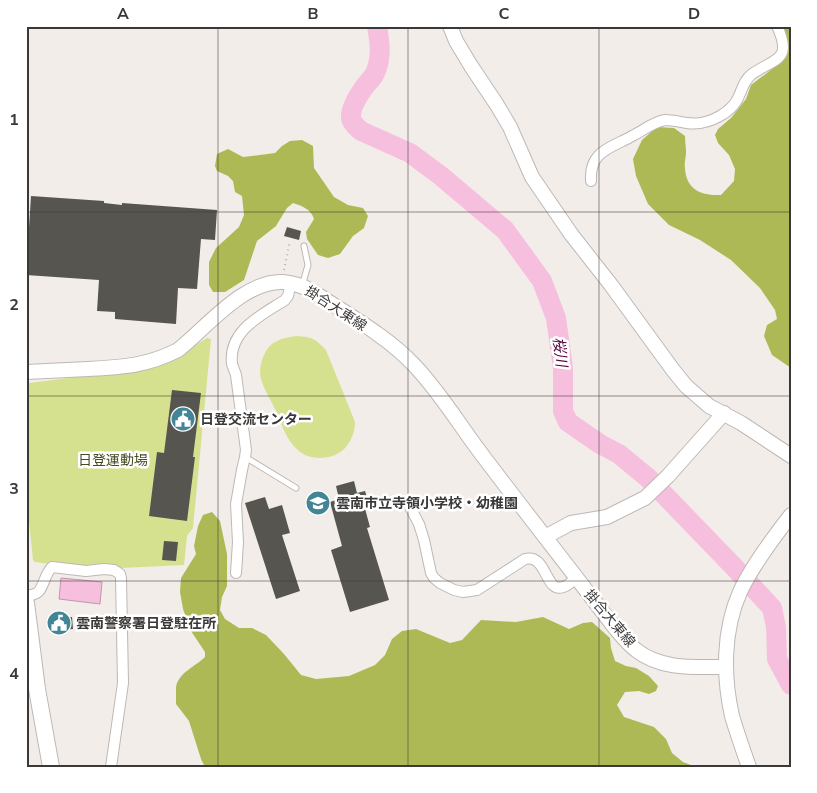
<svg xmlns="http://www.w3.org/2000/svg" width="817" height="793" viewBox="0 0 817 793" font-family="'Nunito Sans','Noto Sans JP',sans-serif">
<style>
.green{fill:#d5e18e}
.forest{fill:#adb954}
.water{fill:#f7bfde;stroke:#bf97ac}
.lines{fill:none;stroke-linecap:round;stroke-linejoin:round}
.river{stroke:#f7bfde;stroke-width:20}
.building{fill:#575550}
.lane-casing{stroke:#beb8b5;stroke-width:7}
.street-casing{stroke:#beb8b5;stroke-width:12}
.secondary-casing{stroke:#beb8b5;stroke-width:16}
.primary-casing{stroke:#beb8b5;stroke-width:18}
.path{stroke:#b2adab;stroke-width:2;stroke-dasharray:1 4;stroke-linecap:butt}
.lane{stroke:#fff;stroke-width:5}
.street{stroke:#fff;stroke-width:10}
.secondary{stroke:#fff;stroke-width:14}
.primary{stroke:#fff;stroke-width:16}
.grid{fill:none;stroke:#3b3938;stroke-width:1;stroke-opacity:0.55}
.labels{text-anchor:middle;stroke-width:5;stroke-linejoin:round;paint-order:stroke}
.street-label{font-size:14px;fill:#3b3938;stroke:#fff}
.poi-label{font-size:14px;font-weight:bold;fill:#3b3938;stroke:#fff;text-anchor:start}
.park-label{font-size:14px;fill:#474d23;stroke:#fff}
.water-label{font-size:15px;font-style:italic;fill:#56053f;stroke:#fff}
.neatline{fill:none;stroke:#3b3938;stroke-width:2}
.grid-label{font-size:16px;text-anchor:middle;font-weight:bold;fill:#3b3938}
</style>
<rect width="100%" height="100%" fill="#f3edea"/>
<g class="green">
<path d="M297,336c16,1 18,3 29,14l29,72c0,9 -3,17 -9,25 -11,13 -36,15 -48,3 -12,-10 -16,-26 -22,-39 -5,-11 -12,-21 -15,-32 -3,-12 3,-31 14,-37 7,-4 14,-5 22,-6z"/>
<path d="M207,338l4,1 -18,189 -6,8 -3,29 -63,3 -21,-2 -18,2 -47,-6 -2,-2 -7,-68v-107l3,-2 110,-14 27,-6z"/>
</g>
<g class="forest">
<path d="M782,26h9v342l-19,-13 -8,-19 3,-11 10,-6 -2,-9 -15,-22 -29,-28 -31,-20 -31,-15 -21,-21 -12,-28 -3,-17 9,-19 15,-13 17,1 11,8c0,6 1,11 1,16 0,6 -2,11 -1,16 1,22 17,28 36,27l13,-14 1,-12 -6,-14 -11,-12 -3,-8 3,-6 13,-11 15,-19 5,-14 25,-19 8,-10z"/>
<path d="M302,140l11,6 1,22 20,29 14,8 15,3 5,8 -4,12 -11,8 -13,18 -12,4 -10,-3 -11,-16 -1,-7 8,-13c-3,-10 -12,-13 -21,-16l-6,5 -11,18 -19,15 -13,39 -19,12h-12l-4,-7v-23l7,-14 23,-21 5,-12 -2,-19 -7,-4 -2,-11 -5,-5 -11,-5 -2,-5 2,-12 11,-5 15,8 32,-4 7,-7 8,-5z"/>
<path d="M212,512l8,9 7,33v32l-5,11 -2,13 5,9 14,9h13l14,7 18,19 17,21 15,4 33,-3 26,-11 10,-10 7,-16 10,-8 14,-2 34,14 12,-3 19,-20 35,2 27,-5 26,12 14,-6 9,-1 18,16 1,10 4,13 11,5 10,2 13,8 9,10 -2,5 -7,3 -10,-3 -14,1 -8,13 7,12 30,10 12,12 6,14 11,9 13,5h-491l-4,-8 -12,-38 -13,-17c0,-5 0,-11 0,-17 3,-15 19,-20 29,-30v-5l-14,-21 -8,-22 -3,-17 1,-14 15,-24 -2,-8 4,-20 5,-11z"/>
</g>
<path class="water" d="M61,578l41,4 -2,22 -41,-5z"/>
<g class="lines">
<path class="river" d="M377,26c3,17 5,32 -2,47 -2,5 -7,9 -10,13 -5,7 -15,22 -14,32 1,6 6,9 10,13l49,22 31,23 64,54 37,51 14,37 7,50v43l5,11 32,22 19,10 29,24 87,90 37,40 4,19 1,32 14,26"/>
</g>
<g class="building">
<path d="M31,196l73,5v2l18,2v-2l95,7 -2,30 -14,-1 -4,50 -19,-1 -2,36 -61,-5v-7l-18,-1 2,-31 -73,-5z"/>
<path d="M287,227l14,4 -2,9 -15,-4z"/>
<path d="M172,390l29,3 -8,64h2l-8,64 -38,-5 8,-64 7,1z"/>
<path d="M354,481l3,12 8,-2 4,13 -5,1 6,22 -3,1 22,72 -39,12 -19,-62 11,-4 -12,-44 9,-3 -3,-13z"/>
<path d="M265,497l4,12 13,-4 8,28 -8,2 18,56 -24,8 -31,-96z"/>
<path d="M164,541l14,1 -2,19 -14,-1z"/>
<path d="M72,617l1,12 -24,2 -1,-12z"/>
</g>
<g class="lines">
<defs>
<g id="lane">
<path d="M302,286l6,-21 -4,-19"/>
<path d="M245,457l51,31"/>
</g>
<g id="street">
<path d="M591,181c-2,-31 21,-33 43,-46 10,-5 19,-13 31,-15 8,0 15,2 22,3 12,2 24,-2 33,-7 7,-4 13,-9 17,-16 5,-9 6,-19 15,-26 23,-16 41,-13 25,-48"/>
<path d="M410,507l9,17 5,16 7,33 3,5 6,5 14,7 9,2 14,-2 48,-31c22,-6 20,35 38,28 5,-1 9,-6 13,-9"/>
<path d="M236,573l2,-31 -2,-38 6,-34 3,-13 1,-7 -10,-75c-1,-3 -3,-8 -4,-11 -4,-34 30,-49 53,-64l3,-4 3,-13"/>
<path d="M26,596c4,-1 9,-1 12,-4 6,-5 6,-17 14,-25l34,4 18,-2 10,1 6,4 1,4 2,105 -12,84"/>
</g>
<g id="secondary">
<path d="M450,26l6,15 15,25 26,39 13,22 22,50 39,57 40,51 62,85 13,16 23,20 32,17 50,33"/>
<path d="M26,372c21,-1 41,-2 62,-3 34,-2 59,-3 90,-19 28,-22 66,-70 105,-68 11,1 20,4 29,9 33,22 75,45 102,74 26,27 46,61 69,91 43,57 88,114 132,172 6,7 13,16 21,22 25,20 59,17 90,17"/>
<path d="M545,537l26,-14 36,-6 38,-19 23,-22 56,-63"/>
<path d="M749,767c-6,-17 -12,-34 -17,-51 -9,-40 -9,-86 8,-124 12,-26 33,-54 51,-77"/>
</g>
<path id="primary" d="M26,603l11,86 14,78"/>
</defs>
<use href="#lane" class="lane-casing"/>
<use href="#street" class="street-casing"/>
<use href="#secondary" class="secondary-casing"/>
<use href="#primary" class="primary-casing"/>
<path class="path" d="M284,270l6,-29"/>
<use href="#lane" class="lane"/>
<use href="#street" class="street"/>
<use href="#secondary" class="secondary"/>
<use href="#primary" class="primary"/>
</g>
<path class="grid" d="M218,26v741M408,26v741M599,26v741M26,212h765M26,396h765M26,581h765"/>
<defs>
<symbol id="civic-disc" viewBox="-11 -11 22 22"><circle r="9.5" fill="#428594" stroke="#fff"/><path d="M-.6-6.5H3V-4.5H.6V-3L4-1V1h2V6H-6V1h2V-1L-.6-3ZM-1.2 2.5V6h2.4V2.5Z" fill="#fff"/></symbol>
<symbol id="school-disc" viewBox="-11 -11 22 22"><circle r="9.5" fill="#428594" stroke="#fff"/><path d="M0-5L7-2L0 1L-7-2ZM-4 1L0 2.5L4 1V4Q0 6-4 4Z" fill="#fff"/></symbol>
</defs>
<g fill-rule="evenodd">
<use href="#civic-disc" x="169" y="405" width="28" height="28"/>
<use href="#school-disc" x="304" y="489" width="28" height="28"/>
<use href="#civic-disc" x="45" y="609" width="28" height="28"/>
</g>
<g class="labels">
<g class="street-label">
<text transform="translate(336 308) rotate(33)" y="5">掛合大東線</text>
<text transform="translate(610 618) rotate(50)" y="5">掛合大東線</text>
</g>
<g class="poi-label">
<text x="200" y="424">日登交流センター</text>
<text x="336" y="508">雲南市立寺領小学校・幼稚園</text>
<text x="76" y="628">雲南警察署日登駐在所</text>
</g>
<g class="park-label">
<text x="113" y="465">日登運動場</text>
</g>
<g class="water-label">
<text transform="translate(560 352) rotate(83)" y="5">桜川</text>
</g>
</g>
<rect width="817" height="793" fill="none" stroke="#ffffff" stroke-width="55"/>
<rect x="28" y="28" width="762" height="738" class="neatline"/>
<g class="grid-label">
<text x="123" y="19">A</text>
<text x="313" y="19">B</text>
<text x="504" y="19">C</text>
<text x="694" y="19">D</text>
<text x="14" y="125">1</text>
<text x="14" y="310">2</text>
<text x="14" y="494">3</text>
<text x="14" y="679">4</text>
</g>
</svg>
